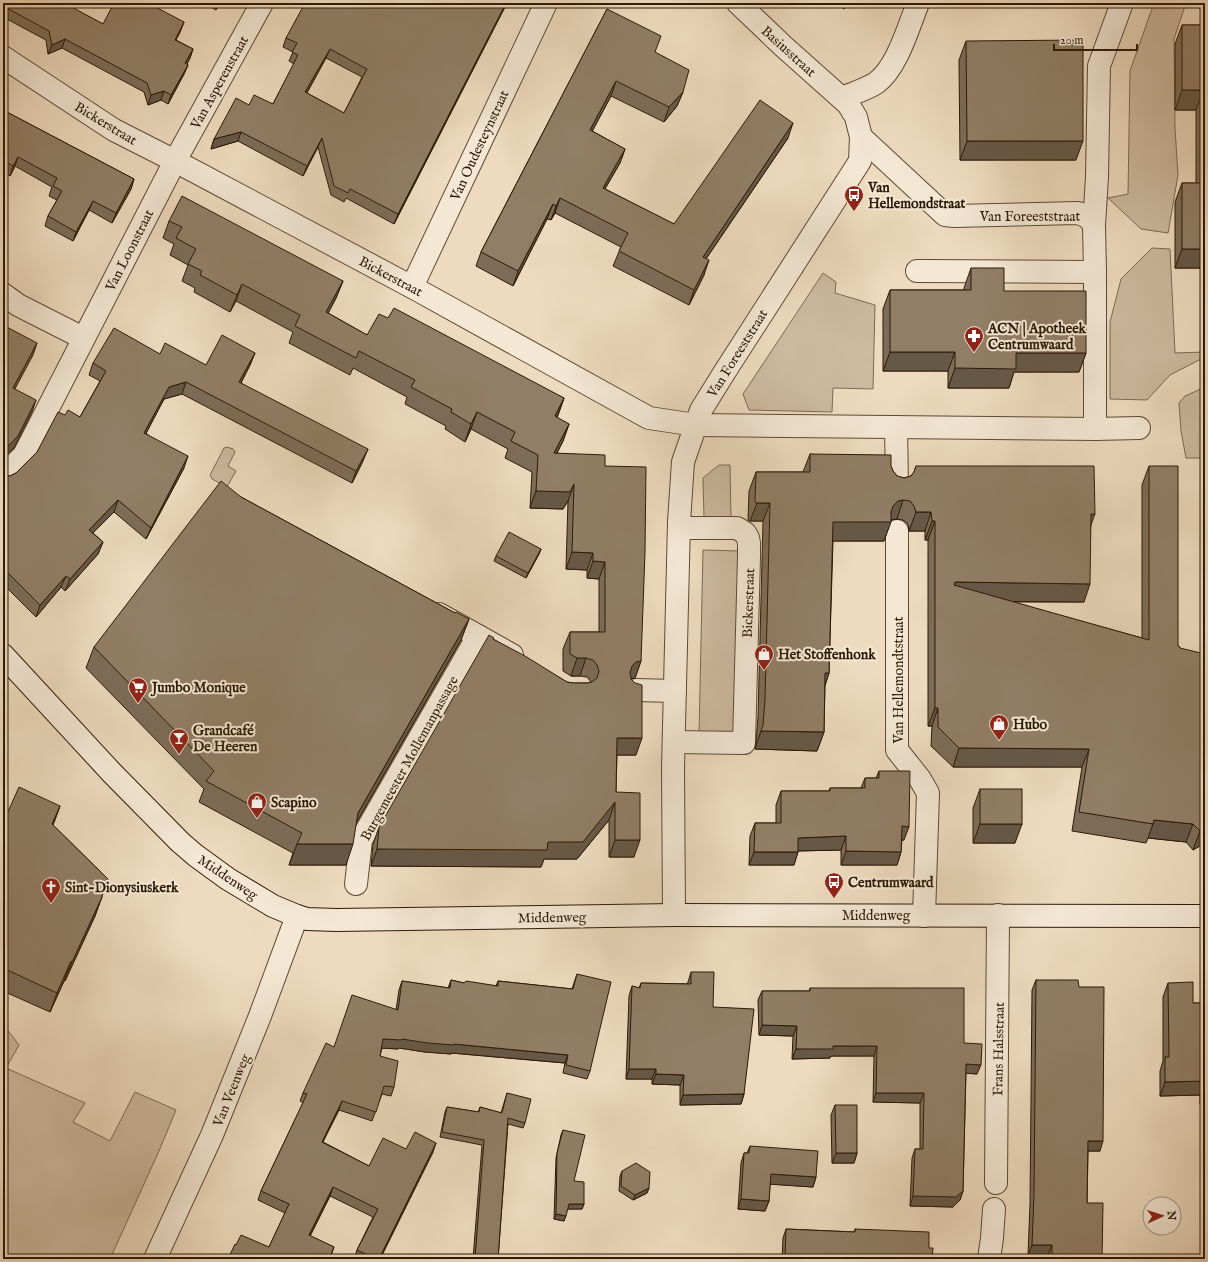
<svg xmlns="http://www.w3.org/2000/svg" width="1208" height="1262" viewBox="0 0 1208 1262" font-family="'IM FELL English',serif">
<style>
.green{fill:#cdbaa0;stroke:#7c6a53}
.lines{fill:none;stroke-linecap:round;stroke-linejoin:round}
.street-casing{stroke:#5c4a34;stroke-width:24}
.secondary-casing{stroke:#2c1a06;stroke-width:24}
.street{stroke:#f4e8d5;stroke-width:22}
.secondary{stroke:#f4e8d5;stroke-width:22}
.wall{fill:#7d6c58;stroke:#2c1a06;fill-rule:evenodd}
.shaded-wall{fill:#665847;stroke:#2c1a06}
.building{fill:#917e66;stroke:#2c1a06;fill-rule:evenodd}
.labels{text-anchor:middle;stroke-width:4;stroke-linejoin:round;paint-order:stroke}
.street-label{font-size:14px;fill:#2c1a06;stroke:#f4e8d5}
.poi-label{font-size:14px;font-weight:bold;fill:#2c1a06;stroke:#f4e8d5;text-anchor:start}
</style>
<rect width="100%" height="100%" fill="#eedbbf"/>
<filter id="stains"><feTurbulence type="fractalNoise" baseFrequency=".005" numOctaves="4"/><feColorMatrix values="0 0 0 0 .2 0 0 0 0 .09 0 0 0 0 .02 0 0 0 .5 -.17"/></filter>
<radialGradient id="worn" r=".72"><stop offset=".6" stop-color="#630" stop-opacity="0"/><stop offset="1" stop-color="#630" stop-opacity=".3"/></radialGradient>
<g class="green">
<path d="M1154,3h32l-12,36 1,89 3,47 -10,58 -27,-4 -33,-31 20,-4 2,-123z"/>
<path d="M1152,248l18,1 5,104 30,-1v5l-35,18 -23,25 -37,-1v-77l11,-43z"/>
<path d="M823,273l13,9 -1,11 40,12 -2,84 -40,-1 -1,24 -83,-2 -6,-16z"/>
<path d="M1205,387v71h-19l-5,-27 -2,-28 6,-7z"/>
<path d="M227,447l6,2 2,3 -7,14 8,5 -9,16 -15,-8 -2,-4 14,-27z"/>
<path d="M719,465h11l1,52 -27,1 -1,-40z"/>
<path d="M703,550l37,1 -4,184 -37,-1z"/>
<path d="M3,1024l16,21 -13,23 79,35 -12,19 37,19 25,-49 41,18 -17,41 -49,108h-107z"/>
</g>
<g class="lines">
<defs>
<g id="street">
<path d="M3,57l111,73 61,31 237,126 237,131 47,7 399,4 44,-1"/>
<path d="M842,98c9,-4 25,-9 34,-15 21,-15 32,-55 42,-80"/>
<path d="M861,137l84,78 9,1 123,-3c8,1 13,5 17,12"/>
<path d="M917,271l178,1"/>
<path d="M412,287l134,-284"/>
<path d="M3,294l15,11 65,33"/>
<path d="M896,427l1,57"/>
<path d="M1095,429v-157l-1,-47 3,-48 2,-111 23,-63"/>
<path d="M3,476l21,-21 151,-294 87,-158"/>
<path d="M897,531v219l23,29 8,14 -4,123"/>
<path d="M439,614l73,41"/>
<path d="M636,690l39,1"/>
<path d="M674,742l70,1 5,-186v-14l-1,-5 -3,-5 -8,-5h-58"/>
<path d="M356,884l5,-44 117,-204"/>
<path d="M674,915l-1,-147 6,-246 4,-60 18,-52 23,-37 136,-212 1,-24 -5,-20 -8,-13 -65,-58 -45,-43"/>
<path d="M996,1183l2,-268"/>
<path d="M155,1259l57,-124 48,-119 37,-100"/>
<path d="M989,1259l3,-21 2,-29"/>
</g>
<path id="secondary" d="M3,655l109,118 68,69 15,13 33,24 45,27 24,10 10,3 29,1 338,-5 531,1"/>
</defs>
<use href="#street" class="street-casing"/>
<use href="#secondary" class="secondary-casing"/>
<use href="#street" class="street"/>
<use href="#secondary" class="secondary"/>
</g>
<g class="wall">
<path d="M204,3h16l-4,7z"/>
<path d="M507,3l-113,221 -48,-26 -2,4 -13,-7 -13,-48 -15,29 -65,-35 -27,8 3,-10 35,-34 24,-1 21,-40 -5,-3 4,-9 -10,-5 3,-9zM326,58l36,19 -18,36 -37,-20z"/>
<path d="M836,3h11l-3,6z"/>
<path d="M67,5l36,19 81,-2 -4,10 -4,8 17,9 -3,9 -3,6 1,1 -4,9 -16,30 -7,-4 -13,5 -4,-13 -82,-44 -14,6 -2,-14 -43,-23v-5l2,-5z"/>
<path d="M607,9l48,44 28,39 -6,14 -13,16 -53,-26 -19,35 33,18 -5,14 -15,26 69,35 114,-86 -82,121 -2,16 -15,30 -76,-39 8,-19 -66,-34 -4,7 -4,-1 -34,67 -37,-20 5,-14z"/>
<path d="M1182,25h23v243h-30v-66l7,-19h14v-73h-21v-66z"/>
<path d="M966,41l110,119h-116l-1,-100z"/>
<path d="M3,110l131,69 -3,10 -19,34 -23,-13 -16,31 -28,-15 3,-10 9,-16 -8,-4 3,-9 -37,-21 -5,10 -7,-4z"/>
<path d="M169,221l174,60 -7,17 -8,15 39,22 21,-17 176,80 -7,20 12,6 -6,17 -6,12 48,13 36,195 -6,17 -4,1 5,76h-19l-1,37 18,65h-25v-37l-32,39h-33l-3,8 -170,-1 2,-22 6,-17 114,-188 74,43 6,1h14l4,-1 -4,-5 -7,-1h-9l-8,-5v-22l7,-17h29v-53l-12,-1v-8l-21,-1 2,-68 -5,8 -33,-1 2,-36 -27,-14 3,-9 -37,-20 -6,13 -20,-13 1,-3 -41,-22 2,-7 -54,-29 -3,7 -61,-32 4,-11 -57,-31 -6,11 -36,-20 1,-4 -13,-7 6,-16 -18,-10 4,-11 -11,-6z"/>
<path d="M971,268l33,23 82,62 -7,19h-65l-5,16h-61v-17h-65v-62l7,-19h74v-2z"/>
<path d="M255,353l-5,12 -9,18 122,78 -11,22 -170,-89 -18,5 -18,34 38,35 -38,71 -32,-27 -21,21 10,9 -5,12 -33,37 -4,-4 -25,30 -33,-33v-108h7l6,-3 21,-21 28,-37 15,2 20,-36 -11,-6 4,-12 67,-9 46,11z"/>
<path d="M810,454l81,12 2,5 4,5 7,2 7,-2 3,-4 2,-6 175,57 -7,79h-72l130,36v-153l7,-19 29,180 25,198 -10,6 -7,-8 -38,-4 -2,5 -74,-12 10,-64h-129l-22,-21 1,-20h-4v-186h-3v-9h-16l-1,-7 -5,-4 -6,-1 -6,1 -7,21h-51l-4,132 -4,12 -1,47 -7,19 -62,-2 1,-6 2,-26 5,-196h-13l-2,-1 1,-29 7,-19h47z"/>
<path d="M241,497l214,116 14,6 -8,21 -105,183 -10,42h-57l4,-12 -94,-51 5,-13 -118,-121 8,-21z"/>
<path d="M541,549l-2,5 -13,24 -32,-17 2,-5z"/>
<path d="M879,771l25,69h-2l-1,12 -4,13h-56v-15l-43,1 -4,14h-45l1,-29 5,-13h21v-18l5,-14h48l1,-3h31l4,-10h11z"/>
<path d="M980,789l35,54h-42v-35z"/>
<path d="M60,806l-7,19 55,54 -13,37 -30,65h-1l-14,31 -47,-21v-168z"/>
<path d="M691,972l22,35 31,87 -3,10 -61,1v-20l-28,-1v-5h-26l3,-83 3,-10 7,2 2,-5 46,1 1,-2z"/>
<path d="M577,974l13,97 -3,8 -24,-6 2,-10 -114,-10v1l-26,-2 -26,-4 -1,1 -16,-1 -2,8 14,31 -3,9 -9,-2 -10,27 -33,-11 -16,32 46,24 37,-17 27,3 -53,107h-26l3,-9 16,-33 -43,-21 -20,40 24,11 -4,12h-102l41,-12 16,-34 -27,-13 3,-9 42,-88 -3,-2 3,-8 31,-46 62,-37 3,-20 3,-9 46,7 3,-8 13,3 32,3 2,-5 74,8z"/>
<path d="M1036,980l43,7 21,164h-12l-1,52 15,56h-54v-4h-20l2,-51 2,-214z"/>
<path d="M1168,983l25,20h12v101h-5v-9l-40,1v-25l3,-10v-64z"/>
<path d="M810,988l154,55 13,31 -11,-1 -3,118 -3,9 -7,7 -43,-1 2,-48 3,-9h5v-46l-47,-1 1,-46h-43l-1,2 -38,1 1,-23 -34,-1 -1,-35 4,-9h47z"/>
<path d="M507,1093l18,30 -2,5 -15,-4 -10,135h-25l9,-114 -42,-8 5,-25 2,-5 31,5 2,-5 21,6z"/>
<path d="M835,1105l22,48 -3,10h-22l-1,-48z"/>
<path d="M563,1130l11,51 10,23 -2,5h-15l-3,12 -10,-2 2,-61 5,-23z"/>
<path d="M750,1146l66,31 -3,10 -43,-3 -1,17 -4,10 -27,-2 3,-46 3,-10h3z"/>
<path d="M622,1171l27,17 -2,5 -14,7 -14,-9 1,-15z"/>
<path d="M786,1229l68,3 1,-3 74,19 3,11h-150l1,-21z"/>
</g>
<g class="shaded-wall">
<path d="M506,3h1l-113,221 4,-10z"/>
<path d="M184,22l-4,10 -9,17 4,-9z"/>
<path d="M65,39l-3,9 -14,6 4,-9z"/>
<path d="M193,49l-3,9 -8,15 3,-10z"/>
<path d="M330,49l-4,9 -24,43 3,-9z"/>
<path d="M188,65l-4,9 -16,30 3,-9z"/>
<path d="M616,81l-5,15 -26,49 5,-15z"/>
<path d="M1182,90h21l-7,20h-21z"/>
<path d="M164,91l-3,9 -13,5 3,-10z"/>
<path d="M683,92l-6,14 -13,16 5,-15z"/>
<path d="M793,123l-5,15 -91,134 6,-15z"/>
<path d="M241,132l-3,9 -27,8 3,-10z"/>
<path d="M322,138l-4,9 -15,29 4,-10z"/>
<path d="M967,141h116l-7,19h-116z"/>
<path d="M625,149l-5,14 -23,39 6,-14z"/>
<path d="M18,157l-3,9 -5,10 3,-10z"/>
<path d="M134,179l-3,10 -19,34 4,-10z"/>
<path d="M560,198l-5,15 -4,7 5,-14z"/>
<path d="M93,201l-4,9 -16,31 3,-9z"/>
<path d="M553,204l-6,15 -34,67 5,-15z"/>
<path d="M1182,249h23v19h-30z"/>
<path d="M709,260l-5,15 -15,30 5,-15z"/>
<path d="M343,281l-7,17 -16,31 6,-17z"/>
<path d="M242,284l-6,17 -6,11 7,-17z"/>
<path d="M37,343l-4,12 -24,45 4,-12z"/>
<path d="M890,352h65l-7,19h-65z"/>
<path d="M255,353l-5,12 -15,29 4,-12z"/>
<path d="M1016,353h70l-7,19h-65l-5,16h-61l7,-20z"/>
<path d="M186,382l-4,12 -18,5 -24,46 4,-12 25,-46z"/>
<path d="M564,398l-6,17 -10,18 7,-17z"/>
<path d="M36,400l-4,12 -18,36 -11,10v-7z"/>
<path d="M477,412l-6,17 -6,13 6,-18z"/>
<path d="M569,424l-6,17 -15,29 6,-17z"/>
<path d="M368,449l-5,12 -11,22 4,-12z"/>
<path d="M188,456l-4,12 -38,71 5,-11z"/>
<path d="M574,484l-6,17 -5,8 -33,-1 6,-17z"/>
<path d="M118,500l-4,12 -30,30 5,-12z"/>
<path d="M903,500l-6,19 -6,1v2l-7,19h-58l7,-19 60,-16 5,-5z"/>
<path d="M757,503h13l-7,18h-13z"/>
<path d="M916,512h15l-6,19h-16z"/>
<path d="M1091,514h4l-7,19z"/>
<path d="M932,521h3l-7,19h-3z"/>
<path d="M103,542l-5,12 -33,37 5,-12z"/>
<path d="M541,549l-2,5 -13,24 2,-5z"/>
<path d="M572,552l21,1 -6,17 -21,-1z"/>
<path d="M593,561l12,1 -6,17 -12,-1z"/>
<path d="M66,576l-5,11 -25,30 4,-12z"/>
<path d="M955,582l135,2 -6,18 -136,-1z"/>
<path d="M469,619l-8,21 -111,194 8,-21z"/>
<path d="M577,658h9l-6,18h-9z"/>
<path d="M641,661l-6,17 -5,1 -4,4 6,-17 4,-4z"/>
<path d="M825,673h4l-6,19z"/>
<path d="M935,708h3l-6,18h-4z"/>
<path d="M761,731l63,1 -7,19 -62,-2z"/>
<path d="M617,738h25l-6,17h-25z"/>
<path d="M959,748l130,1 -7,18h-129z"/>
<path d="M615,802l-6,18 -32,39h-33l-3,8 -170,-1 6,-17 171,-7z"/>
<path d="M60,806l-7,19 -1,-1z"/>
<path d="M1154,820l39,4 -7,18 -38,-4 5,-14z"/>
<path d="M980,824h42l-7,19h-42z"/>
<path d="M902,826l7,1 -5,13h-7z"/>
<path d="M1205,828v17l-2,-1 -10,6 7,-19z"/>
<path d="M846,836l-5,14 -48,1 5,-13z"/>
<path d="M615,840h25l-6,17h-25z"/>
<path d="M297,844h56l-7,21h-57z"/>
<path d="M846,851l55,1 -4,13h-56z"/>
<path d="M754,852h44l-4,13h-45z"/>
<path d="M102,897l-7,19 -30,65 7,-19z"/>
<path d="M71,961l-7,20 -14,31 7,-19z"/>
<path d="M762,1025l35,1 -4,10 -34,-1z"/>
<path d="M383,1039h19l166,16 -3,8 -114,-10v1l-26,-2 -26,-4 -1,1 -18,-1z"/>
<path d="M833,1046h44l-3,10h-43l-1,2 -38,1 4,-10z"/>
<path d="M966,1064l15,1 -4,9 -15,-1z"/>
<path d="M629,1069h27l-4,10h-26z"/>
<path d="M656,1074l28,1 -4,10 -28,-1z"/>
<path d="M1205,1081l-5,14 -40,1 5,-14z"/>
<path d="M1205,1090v14h-5z"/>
<path d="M876,1093h48l-4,10 -47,-1z"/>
<path d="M744,1094l-3,10 -61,1 3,-10z"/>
<path d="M342,1101l-3,9 -21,40 4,-8z"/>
<path d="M1088,1141h15l-3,10h-15z"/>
<path d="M436,1143l-3,9 -53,107h-1z"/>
<path d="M836,1153h21l-3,10h-22z"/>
<path d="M771,1174l45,3 -3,10 -46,-3z"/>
<path d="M333,1187l-3,9 -24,48 3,-9z"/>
<path d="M649,1188l-2,5 -14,7 2,-5z"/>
<path d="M963,1191l-3,9 -7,7 -43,-1 3,-10z"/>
<path d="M741,1199l28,2 -4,10 -27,-2z"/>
<path d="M569,1204h15l-2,5h-15z"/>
<path d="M556,1214l10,2 -2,5 -10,-2z"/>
<path d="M1032,1245h20l-4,10h-20z"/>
</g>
<g class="building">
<path d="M7,3h59v1l37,20 11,-21h34l36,19 -9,18 18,9 -8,14 3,2 -17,30 -7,-4 -13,4 -4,-12 -82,-44 -13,6 -3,-14 -44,-24z"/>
<path d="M305,3h201l-108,211 -48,-25 -2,4 -14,-7 -12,-48 -15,28 -66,-34 -27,7 22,-41 13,7 5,-10 19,9 25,-49 -6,-3 5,-9 -11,-5zM330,49l37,20 -23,44 -39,-21z"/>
<path d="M607,9l54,27 -6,16 34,18 -6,22 -14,15 -53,-26 -26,49 35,19 -22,39 71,36 86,-124 33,23 -90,134 6,3 -15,30 -75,-39 9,-18 -68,-35 -4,8 -3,-2 -35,67 -37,-19z"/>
<path d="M1182,25h23v224h-23v-66h21v-93h-21z"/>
<path d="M1083,40v101h-116l-1,-100z"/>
<path d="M3,110l131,69 -18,34 -23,-12 -17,31 -28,-16 14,-25 -9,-5 4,-8 -39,-21 -5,9 -10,-6z"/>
<path d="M182,196l161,85 -17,31 41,23 12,-21 9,4 6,-10 170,90 -9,18 14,8 -15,29 51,2v11l41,1 -1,85 -4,109 -5,1 -4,4 -2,7 1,6 4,4 7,2v53h-25l-1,54 24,1v47h-25v-38l-32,40h-35l-1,8 -170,-1 2,-22 110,-192 5,3 -1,1 32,17 42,26 6,1h14l5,-1 5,-4 2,-7 -2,-6 -4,-5 -7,-2h-9l-7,-4v-22h35v-70l-12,-1v-8l-21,-1 2,-68 -4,8 -34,-1 2,-36 -27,-14 4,-9 -38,-20 -6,12 -20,-12 1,-3 -41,-22 4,-7 -56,-29 -3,7 -61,-32 5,-11 -58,-31 -5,11 -37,-20 2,-4 -14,-7 8,-15 -20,-11 6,-11 -13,-6z"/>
<path d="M971,268h33v23h82v62h-70v16l-61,-1v-16h-65v-62h81z"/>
<path d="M3,325l34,18 -24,45 23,12 -18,36 -15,15z"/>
<path d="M114,328l46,26 5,-11 41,22 16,-30 33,18 -16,29 129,67 -12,22 -170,-89 -17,5 -25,46 44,23 -37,72 -33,-28 -29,30 14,12 -33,37 -4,-3 -26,29 -37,-37v-92h7l6,-3 21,-21 21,-40 7,3 3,-5 12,7 26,-46 -13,-8z"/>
<path d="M810,454l81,1v11l2,5 4,5 7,2 7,-2 3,-4 2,-6h178l1,48h-4l-1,70 -135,-2 -1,3 195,55v-174h29v180l2,1v1l25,6v174l-5,3 -7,-7 -39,-4 -1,4 -74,-12 10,-63 -130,-1 -21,-21v-19h-3v-187h-3l-1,-9h-15l-2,-6 -4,-5 -7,-1 -5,1 -5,5 -2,6v10h-58l-4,151h-4l-1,59 -63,-1 2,-6 2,-26 5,-196h-13l-2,-1 1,-30h54z"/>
<path d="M221,481l20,16 214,116 1,-1 13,7 -111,194 -5,31h-56l5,-11 -96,-52 8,-10 -120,-124z"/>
<path d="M509,532l32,17 -13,24 -32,-17z"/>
<path d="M879,771h31l-1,56 -7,-1 -1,26 -55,-1v-15l-48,2v14h-44l1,-29h26v-32h49v-3h35v-10h14z"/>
<path d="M19,787l41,19 -8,18 56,55 -5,11 -1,7 -30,65 -1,-1 -14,32 -54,-25v-145z"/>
<rect x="980" y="789" width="42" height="35"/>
<path d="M691,972h23l-1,35 41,2 -10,85 -61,1 1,-20 -28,-1v-5h-27l3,-83 8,2 1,-5 50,1z"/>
<path d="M577,974l34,8 -21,89 -24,-6 2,-10 -114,-11v1l-26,-2 -26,-4 -1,1 -18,-1 -3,17 18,5 -4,26 -10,-1 -8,26 -34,-11 -20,41 47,24 14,-28 23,11 9,-17 21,11 -57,116h-3l-19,-9 21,-41 -45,-22 -24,48 25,12 -5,12h-101l7,-15 1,1 5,-10 28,12 20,-43 -28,-13 46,-97 -4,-1 23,-50 8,4 18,-52 46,15 4,-29 48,7 1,-8 13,3 2,-2 32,5v-5l75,8z"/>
<path d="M1036,980h42l1,7h25l-1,154h-15l-1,62h16l-1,56h-50v-14h-20l2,-51z"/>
<path d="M1193,982v21h12v87v-9l-40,1v-25h4l-1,-74z"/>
<path d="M810,988h154v55l18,1 -1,21 -15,-1 -3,127 -7,6 -43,-1 2,-47h8l1,-56h-48l1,-47h-44v3h-37l1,-23 -35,-1v-34h48z"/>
<path d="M507,1093l24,6 -6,24 -17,-5 -10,141h-23l9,-119 -42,-8 5,-25 32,5 1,-5 22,6z"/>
<path d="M835,1105h22v48h-21z"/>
<path d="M563,1130l22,5 -11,46 10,1v22h-15l-3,12 -10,-2 1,-61z"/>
<path d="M750,1146l68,5 -2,26 -45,-3 -2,27 -28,-2 3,-46h5z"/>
<path d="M636,1163l14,9 -1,16 -14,7 -14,-9 1,-15z"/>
<path d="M786,1229l69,3v-3l74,3v16h4l-1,11h-147z"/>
</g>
<defs>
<symbol id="bus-pin" viewBox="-11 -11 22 30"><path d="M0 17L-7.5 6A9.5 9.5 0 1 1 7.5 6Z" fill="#8f2418" stroke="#f4e8d5"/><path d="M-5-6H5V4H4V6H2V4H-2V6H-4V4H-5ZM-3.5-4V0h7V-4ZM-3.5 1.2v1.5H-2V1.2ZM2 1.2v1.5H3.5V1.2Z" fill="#fff"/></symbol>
<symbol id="pharmacy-pin" viewBox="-11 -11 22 30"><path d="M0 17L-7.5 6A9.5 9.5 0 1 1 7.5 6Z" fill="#8f2418" stroke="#f4e8d5"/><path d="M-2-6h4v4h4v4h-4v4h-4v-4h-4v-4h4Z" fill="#fff"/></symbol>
<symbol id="shop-pin" viewBox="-11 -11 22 30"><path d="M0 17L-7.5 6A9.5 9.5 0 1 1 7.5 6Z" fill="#8f2418" stroke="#f4e8d5"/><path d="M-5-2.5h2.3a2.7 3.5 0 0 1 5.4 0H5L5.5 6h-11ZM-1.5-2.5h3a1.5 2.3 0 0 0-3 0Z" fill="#fff"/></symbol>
<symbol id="supermarket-pin" viewBox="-11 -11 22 30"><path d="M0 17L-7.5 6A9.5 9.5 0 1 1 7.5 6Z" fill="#8f2418" stroke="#f4e8d5"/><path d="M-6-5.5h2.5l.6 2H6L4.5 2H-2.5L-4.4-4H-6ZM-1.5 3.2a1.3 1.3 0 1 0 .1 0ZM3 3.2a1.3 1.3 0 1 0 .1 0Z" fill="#fff"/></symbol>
<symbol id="bar-pin" viewBox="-11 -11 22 30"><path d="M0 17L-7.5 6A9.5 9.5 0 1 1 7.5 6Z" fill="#8f2418" stroke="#f4e8d5"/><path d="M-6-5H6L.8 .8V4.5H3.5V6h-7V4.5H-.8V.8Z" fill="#fff"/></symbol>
<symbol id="church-pin" viewBox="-11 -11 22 30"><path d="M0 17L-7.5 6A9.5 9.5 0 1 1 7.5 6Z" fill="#8f2418" stroke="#f4e8d5"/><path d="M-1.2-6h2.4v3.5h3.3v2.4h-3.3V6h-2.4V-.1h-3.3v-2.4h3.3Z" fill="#fff"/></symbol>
</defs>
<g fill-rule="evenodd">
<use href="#bus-pin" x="843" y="184" width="22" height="30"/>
<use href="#pharmacy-pin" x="963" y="325" width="22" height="30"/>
<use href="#shop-pin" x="753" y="643" width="22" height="30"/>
<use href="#supermarket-pin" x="127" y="676" width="22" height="30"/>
<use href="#shop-pin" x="988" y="713" width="22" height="30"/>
<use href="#bar-pin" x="168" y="727" width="22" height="30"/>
<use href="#shop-pin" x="246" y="791" width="22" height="30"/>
<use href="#bus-pin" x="823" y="871" width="22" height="30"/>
<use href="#church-pin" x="40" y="876" width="22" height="30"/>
</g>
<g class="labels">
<g class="street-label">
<text transform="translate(789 51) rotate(42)" y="5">Basiusstraat</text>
<text transform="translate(219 82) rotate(-61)" y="5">Van Asperenstraat</text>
<text transform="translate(106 123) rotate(31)" y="5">Bickerstraat</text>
<text transform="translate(479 145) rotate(-65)" y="5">Van Oudesteynstraat</text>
<text x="1030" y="221">Van Foreeststraat</text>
<text transform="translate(129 250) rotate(-63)" y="5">Van Loonstraat</text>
<text transform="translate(391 276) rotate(28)" y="5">Bickerstraat</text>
<text transform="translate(737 353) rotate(-58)" y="5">Van Foreeststraat</text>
<text transform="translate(748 603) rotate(-88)" y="5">Bickerstraat</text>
<text transform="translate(898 680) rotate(-90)" y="5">Van Hellemondtstraat</text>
<text transform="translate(409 758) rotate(-61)" y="5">Burgemeester Mollemanpassage</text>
<text transform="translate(228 877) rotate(34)" y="5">Middenweg</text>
<text x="876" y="920">Middenweg</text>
<text transform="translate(552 917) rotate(-1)" y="5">Middenweg</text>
<text transform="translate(998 1049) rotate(-89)" y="5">Frans Halsstraat</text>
<text transform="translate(231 1090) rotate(-68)" y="5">Van Veenweg</text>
</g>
<g class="poi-label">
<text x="868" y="192">Van<tspan x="868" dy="16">Hellemondstraat</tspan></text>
<text x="988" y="333">ACN | Apotheek<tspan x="988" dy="16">Centrumwaard</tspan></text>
<text x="778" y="659">Het Stoffenhonk</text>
<text x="152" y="692">Jumbo Monique</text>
<text x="1013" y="729">Hubo</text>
<text x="193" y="735">Grandcafé<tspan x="193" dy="16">De Heeren</tspan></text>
<text x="271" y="807">Scapino</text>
<text x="848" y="887">Centrumwaard</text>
<text x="65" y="892">Sint-Dionysiuskerk</text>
</g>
</g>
<rect width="1208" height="1262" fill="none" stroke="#eedbbf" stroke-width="16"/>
<rect x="4" y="4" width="1200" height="1254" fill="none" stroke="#2c1a06" stroke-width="2"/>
<rect x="8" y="8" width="1192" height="1246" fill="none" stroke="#2c1a06"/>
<g transform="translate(1162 1216) rotate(87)"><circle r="19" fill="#f4e8d5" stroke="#a49682"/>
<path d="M0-3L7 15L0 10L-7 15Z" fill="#8f2418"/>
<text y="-6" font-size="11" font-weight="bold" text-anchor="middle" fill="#2c1a06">N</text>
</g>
<path d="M1054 44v6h83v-6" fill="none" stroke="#2c1a06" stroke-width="2"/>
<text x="1060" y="44" font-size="12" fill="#2c1a06" stroke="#f4e8d5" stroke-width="3" paint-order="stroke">20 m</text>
<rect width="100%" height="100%" filter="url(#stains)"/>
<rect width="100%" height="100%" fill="url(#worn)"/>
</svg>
